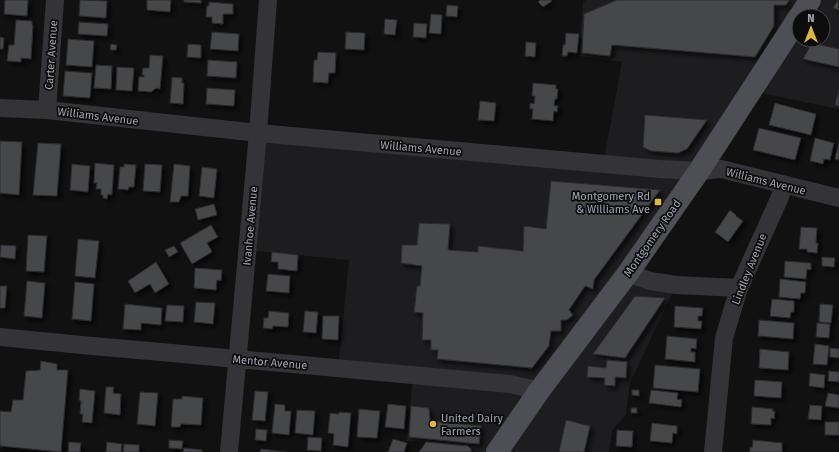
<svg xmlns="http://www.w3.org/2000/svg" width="839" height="452" viewBox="0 0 839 452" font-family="'Fira Sans',sans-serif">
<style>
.built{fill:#1d1d1f;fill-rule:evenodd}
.building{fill:#45464a;stroke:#2b2b2e;filter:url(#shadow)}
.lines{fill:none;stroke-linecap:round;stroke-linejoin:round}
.minor{stroke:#343438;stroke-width:18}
.major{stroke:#4e4f55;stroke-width:22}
.poi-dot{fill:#ddb93d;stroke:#0c0c0d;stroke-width:1.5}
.labels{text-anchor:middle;stroke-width:3.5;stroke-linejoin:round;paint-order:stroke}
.street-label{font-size:11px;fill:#a3a6b1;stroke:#0c0c0d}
.poi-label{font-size:11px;fill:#a3a6b1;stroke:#0c0c0d;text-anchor:end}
</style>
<defs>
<filter id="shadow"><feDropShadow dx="3.5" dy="3.5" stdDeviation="2" flood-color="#0009"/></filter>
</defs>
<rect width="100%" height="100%" fill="#111112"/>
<path class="built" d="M586,0h253v109l-88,-18 -123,181 48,13 -46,98 -4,31 -14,17 -3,21h-190l7,-10 -19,-1 6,-66 -75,-7 11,-108 -102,-10 11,-117 345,32 19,-103 -43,-6 4,-54zM799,16h24v24h-24z"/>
<g class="building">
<path d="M5,0h23l-1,16 -23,-2z"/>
<path d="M80,0l27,1 -1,17 -27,-2z"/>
<path d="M147,0h24l-1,12 -23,-2z"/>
<path d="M184,0h17v3l-17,-1z"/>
<path d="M540,0h11l1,1 -9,6 -5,-5z"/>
<path d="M617,0h172l-3,5h-12v21l-19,31 -143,-12 -2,11 -28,-3 2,-39z"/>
<path d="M838,0l1,10 -6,-2z"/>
<path d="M209,2l24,2v10h-10v10l-11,-1v-6h-6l1,-11h2z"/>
<path d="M447,5l11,1 -1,11 -11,-1z"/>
<path d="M431,14l11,1 -1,19 -12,-1z"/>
<path d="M385,19l12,1 -2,15 -11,-1z"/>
<path d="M16,20l16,1v4h1l-2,34 -10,-1v4l-14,-1 2,-16h5z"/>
<path d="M79,22l29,2 -1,12 -29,-2z"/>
<path d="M414,23l13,1 -1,14 -13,-1z"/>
<path d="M212,32l27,2 -1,17 -28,-2z"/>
<path d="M346,32l19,1 -1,17 -19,-1z"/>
<path d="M566,33l13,1 -2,19 -9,-1 -1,4h-5l1,-11h2z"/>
<path d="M0,37l4,1 -1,11h-3z"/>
<path d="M68,39l26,2 -2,26 -26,-2z"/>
<path d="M526,42l10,1 -1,14 -10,-1z"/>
<path d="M812,43l27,6v18l-36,-8z"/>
<path d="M111,44l6,1 -1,5h-6z"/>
<path d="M188,44l13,1v13l-14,-1z"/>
<path d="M318,52l18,1 -1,20h-6l-1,10 -15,-1 1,-22h3z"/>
<path d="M150,55l13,1 -3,33 -4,-1 -5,4 -13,-1 1,-14h5v-2h-2l1,-7h6z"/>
<path d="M208,60l29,2 -1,16 -29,-2z"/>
<path d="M96,65l16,1 -1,23 -17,-1z"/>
<path d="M117,67l17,1 -2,23 -16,-1z"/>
<path d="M65,71l27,2 -2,25 -27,-2z"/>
<path d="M172,77l10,1v5h2l-1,21 -13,-1z"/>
<path d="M533,83l23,2v4h2l-1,10h-2l-1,7h4l-1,6 -3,-1 -1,10 -21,-2 1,-10h-3v-6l4,1 1,-8h-3z"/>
<path d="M207,88l28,2 -1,16 -28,-2z"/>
<path d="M839,90v16l-4,-1z"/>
<path d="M480,101l16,2 -2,18 -16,-1z"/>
<path d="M775,103l41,11 -5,21 -42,-10z"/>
<path d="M645,115l62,5 -20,29 -9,4 -27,-2 -8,-4z"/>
<path d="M759,128l42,10 -6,22 -42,-10z"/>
<path d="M815,138l19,5 -4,17 -6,-1 -1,5 -13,-3z"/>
<path d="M0,141l22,1 -3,53 -19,-2z"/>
<path d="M839,142v18l-4,-1z"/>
<path d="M38,143l23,1 -4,52 -24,-1z"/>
<path d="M95,163l19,2 -2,30 -4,-1 -1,5 -4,-1v-3h-2v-6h-5l1,-6h-3z"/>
<path d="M72,164l18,2 -2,26 -18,-2z"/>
<path d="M124,164l12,1 -2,22h-5l-1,3 -10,-1 2,-22h4z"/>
<path d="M145,164l17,1 -2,27 -17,-1z"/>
<path d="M174,164l16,2 -2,30h-7l-2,6h-9z"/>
<path d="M202,167l15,2 -3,29 -15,-2z"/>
<path d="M551,181l109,9 -66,90 -1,9 -8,-3 -16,24 4,5 -6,5h-6v11h-10l-2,15 -17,22 -95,-9 1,-9h-7v-10h-9l1,-27 -9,-1 3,-26h3l2,-20 -21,-3 1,-18h15l2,-22 31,1 -2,26 30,2v-6l45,5 1,-25 22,3z"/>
<path d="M214,204l3,11 -19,5 -3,-11z"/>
<path d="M730,210l6,5v1l7,5 -15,21 -13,-10z"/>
<path d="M211,225l7,12 -11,6 5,9 -20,12 -12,-21z"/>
<path d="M801,227l16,1 -1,15h2l-1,10 -10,-1v-3h-8z"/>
<path d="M28,235l19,1 -3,36 -18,-1z"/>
<path d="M78,239l21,2 -4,37 -20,-2z"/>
<path d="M1,245l15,1 -1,13 -15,-2z"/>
<path d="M174,246l4,6 -9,5 -4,-7z"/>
<path d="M272,252l26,3 -1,16 -19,-2v-7h-7z"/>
<path d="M822,257l13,1 -1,9 -12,-1z"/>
<path d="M785,261l26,2v7l-4,-1 -1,10 -22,-2z"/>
<path d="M156,262l13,22 -14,9 -5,-9 -15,9 -7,-12z"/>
<path d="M195,268l27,2 -1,11 -4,-1 -1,10 -22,-2z"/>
<path d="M268,274l22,2 -1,17 -23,-2z"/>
<path d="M780,279l26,3 -1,11h-4l-1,6 -21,-2z"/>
<path d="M27,281l18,2 -3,35 -18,-2z"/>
<path d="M75,282l19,2 -3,37 -19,-2z"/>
<path d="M0,286h7l-2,22h-5z"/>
<path d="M635,296l30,2 -40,60 -32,-4z"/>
<path d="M772,299l22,2v11h-3l-1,6 -20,-2z"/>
<path d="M196,302l19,1 -2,21 -19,-2z"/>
<path d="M125,304l37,4 -1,17 -20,-2v7l-18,-1z"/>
<path d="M820,304l13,1 -2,18 -12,-1z"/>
<path d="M167,305l17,1 -1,16 -18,-1z"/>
<path d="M675,306l28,2 -1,8h-4v5h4l-1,8 -27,-2z"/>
<path d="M269,311l20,2 -1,14 -15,-1 -1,3 -9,-1 1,-10h4z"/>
<path d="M305,311l13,1 -2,21 -13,-1z"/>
<path d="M323,316h16l-1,24 -16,-1z"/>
<path d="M759,320l35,3 -1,16 -35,-3z"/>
<path d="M817,323l13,1 -1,14 -13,-1z"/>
<path d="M667,336l30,3 -1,10 -5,-1v4h4v10l-30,-3z"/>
<path d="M815,344l14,2 -2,19 -14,-1z"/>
<path d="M830,348l9,1v9l-9,-1z"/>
<path d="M760,349l29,3 -1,18 -29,-2z"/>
<path d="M607,360l20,2 -1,16 -11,-1v9l-11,-1 1,-7 -18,-1 1,-11 18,2z"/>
<path d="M41,361l16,3v6h11l-7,82 -61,-6v-35l11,1 2,-12h10l3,-29 14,-1z"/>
<path d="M655,365l45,4 -2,23 -45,-4z"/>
<path d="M829,371l10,1v10l-11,-1z"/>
<path d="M810,373l15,2 -1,13 -15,-2z"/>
<path d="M755,380l27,2 -1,16 -27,-2z"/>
<path d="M106,387h8l-1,6 8,1 -1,21 -16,-2z"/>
<path d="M80,389l15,2 -3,32 -10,-1 1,-8h-3l1,-13 -2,-1z"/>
<path d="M632,390h7v6l-7,-1z"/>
<path d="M651,390l27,3 -1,6 5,1 -1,7 -32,-4z"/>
<path d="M255,391l13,1 -3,29 -13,-1z"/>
<path d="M140,392l18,1 -3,33 -18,-2z"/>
<path d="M828,393l11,2v13l-14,-2z"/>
<path d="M182,396l21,2 -2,27 -20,-1 -1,3h-9l2,-28h9z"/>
<path d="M275,404l10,1v6h6l-2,24 -17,-2z"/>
<path d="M388,404l18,2 -2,23 -19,-2z"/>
<path d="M810,405l12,1 -1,14 -13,-1z"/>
<path d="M411,406l18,2 1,13 51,5 -2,18 -70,-7z"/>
<path d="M752,407l21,2 -1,2h3l-1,8 -3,-1v7l-20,-1z"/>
<rect x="631" y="408" width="6" height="5"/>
<path d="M359,409l21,2 -3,27 -20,-1z"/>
<path d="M297,410l18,1 -2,24 -18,-2z"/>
<path d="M339,412l12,1 -3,34 -15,-2 1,-11 -6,-1 2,-20 9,1z"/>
<path d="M566,420l24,6 -6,26h-25z"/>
<rect x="825" y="422" width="14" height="13"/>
<path d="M652,423l25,3v8l-4,-1 -1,10 -22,-2z"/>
<path d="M256,429l11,1 -1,11 -11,-1z"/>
<path d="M617,430l16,1 -1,16 -16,-1z"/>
<path d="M308,437l14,1 -1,13 -14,-1z"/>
<path d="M393,439l14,4 -3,9h-16z"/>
<path d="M169,440l14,1 -1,8 -13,-1z"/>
<path d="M753,440l29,3v9h-32v-5l2,1z"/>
<path d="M69,442l12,1 -1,9h-12z"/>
<path d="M107,442l15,2 -1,8h-15z"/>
<path d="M426,442l42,4 3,3v3h-52z"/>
<path d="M124,444l15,1v7h-16z"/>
<path d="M184,448l18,2v2h-19z"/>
<path d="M261,449l25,3h-26z"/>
</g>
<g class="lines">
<g class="minor">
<path d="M0,108l47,2 211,23 402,36 39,2 22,-2 118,29"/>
<path d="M47,110l8,-110"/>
<path d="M628,273l22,8 26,4 63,3"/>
<path d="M0,337l92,9 69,6 349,32 29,7"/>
<path d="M229,452l29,-319 10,-133"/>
<path d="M713,452l11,-114 15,-50 41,-91 4,-12"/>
</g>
<g class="major">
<path d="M800,16l10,-16"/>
<path d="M497,452l42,-61 89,-118 71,-102 100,-154"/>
</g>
</g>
<g class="poi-dot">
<rect x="654" y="198" width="8" height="8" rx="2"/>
<circle cx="433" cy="424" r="4"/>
</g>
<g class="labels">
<g class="street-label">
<text transform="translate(51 55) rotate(-86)" y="4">Carter Avenue</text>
<text transform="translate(98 116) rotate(7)" y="4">Williams Avenue</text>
<text transform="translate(421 148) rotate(5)" y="4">Williams Avenue</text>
<text transform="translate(766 181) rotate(14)" y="4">Williams Avenue</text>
<text transform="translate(250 226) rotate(-85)" y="4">Ivanhoe Avenue</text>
<text transform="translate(652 238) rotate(-55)" y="4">Montgomery Road</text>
<text transform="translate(749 269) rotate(-68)" y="4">Lindley Avenue</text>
<text transform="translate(270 362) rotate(5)" y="4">Mentor Avenue</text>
</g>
<g class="poi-label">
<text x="650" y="200">Montgomery Rd<tspan x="650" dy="13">&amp; Williams Ave</tspan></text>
<text x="441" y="422" text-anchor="start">United Dairy<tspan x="441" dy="13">Farmers</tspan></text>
</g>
</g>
<g transform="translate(811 28)"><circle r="19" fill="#0c0c0d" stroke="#484a4f"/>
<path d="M0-3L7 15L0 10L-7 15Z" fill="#ddb93d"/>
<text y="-6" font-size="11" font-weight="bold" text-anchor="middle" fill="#a3a6b1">N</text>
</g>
</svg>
